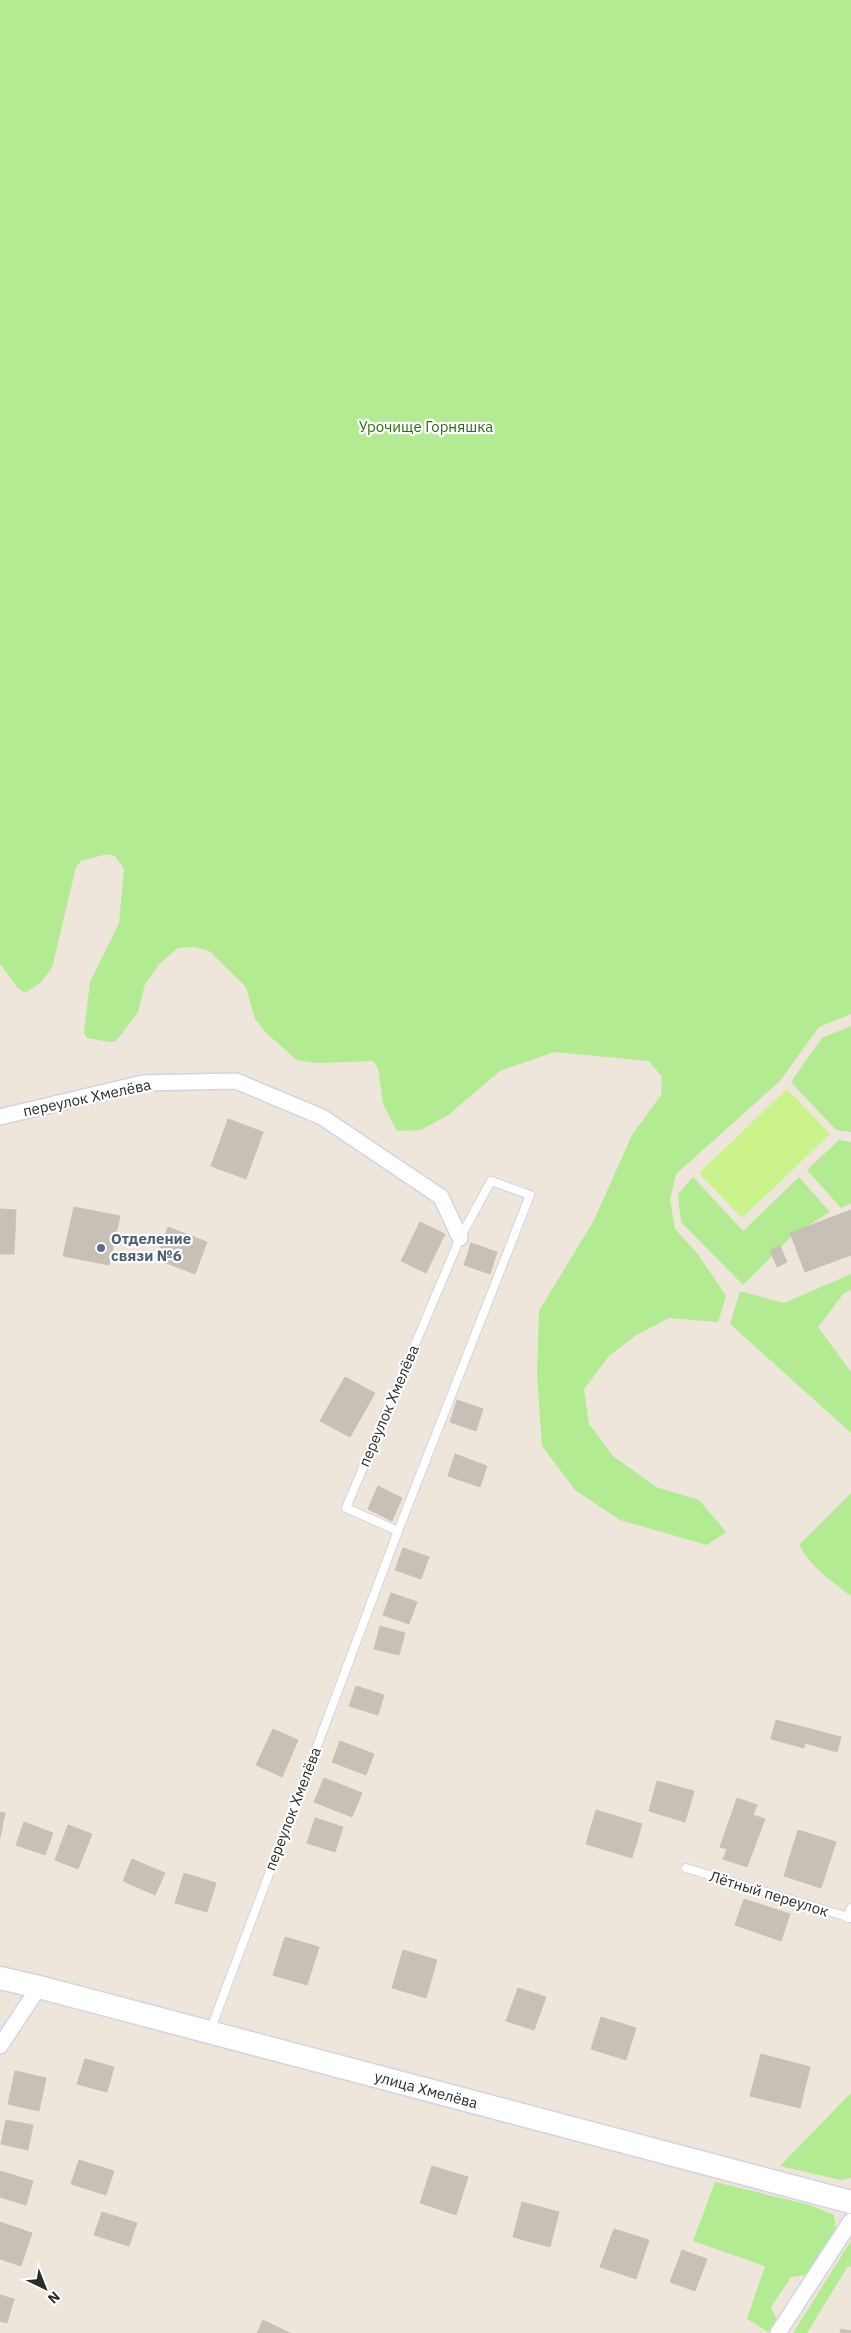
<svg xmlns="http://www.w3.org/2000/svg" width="851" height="2333" viewBox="0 0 851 2333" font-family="'IBM Plex Sans',sans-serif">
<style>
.green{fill:#b2eb91}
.pitch{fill:#caf38c}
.building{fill:#c6c0b7;stroke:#cac2b4}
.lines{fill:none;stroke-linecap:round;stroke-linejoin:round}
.service-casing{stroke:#d0d4e5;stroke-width:10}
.minor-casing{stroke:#d0d4e5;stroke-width:18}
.secondary-casing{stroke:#d0d4e5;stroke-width:25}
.service{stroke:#fff;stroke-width:8}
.minor{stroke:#fff;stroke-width:15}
.secondary{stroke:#fff;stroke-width:22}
.service-dot{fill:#5c6f8a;stroke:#fff;stroke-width:2}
.labels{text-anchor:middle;stroke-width:4.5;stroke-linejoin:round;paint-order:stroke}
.park-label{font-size:15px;fill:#287012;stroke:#fff}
.street-label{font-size:15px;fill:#2b2b2b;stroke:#fff}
.service-label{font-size:15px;font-weight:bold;fill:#4e5e75;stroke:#fff;text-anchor:start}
</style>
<rect width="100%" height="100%" fill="#eee5db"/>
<g class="green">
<path d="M0,0h851v1014l-32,13 -39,54 -104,93 -6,25 5,30 22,24 29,43 -8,26 -49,-4 -34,18 -26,20 -25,33 5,35 24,32 43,31 43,13 27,32 -19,13 -87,-25 -45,-30 -33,-44 -5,-71 2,-64 55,-91 38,-85 29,-40 1,-18 -13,-16 -95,-9 -54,19 -52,44 -27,15 -24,1 -14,-27 -5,-36 -5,-7 -56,2 -20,-3 -32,-28 -10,-13 -9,-32 -37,-36 -15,-4 -16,1 -18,15 -15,21 -7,28 -22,29 -6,1 -23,-4 -3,-5 6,-51 29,-59 5,-54 -9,-13 -8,-2 -26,7 -5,6 -24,101 -11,14 -16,11 -8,-6 -17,-23z"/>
<path d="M851,1026v106l-15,-2 -45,-48 31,-44z"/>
<path d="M839,1140l12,2v61l-10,5 -34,-38z"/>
<path d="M693,1177l50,54 56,-54 31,35 -37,23 -50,50 -62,-63 -3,-28z"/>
<path d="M851,1274v16l-7,3 -26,34 33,45v61l-121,-109 10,-33 44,12z"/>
<path d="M851,1493v103c-20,-15 -40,-29 -52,-51z"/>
<path d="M851,2093v85l-10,2 -61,-14z"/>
<path d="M715,2182l95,23 24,10 2,15 -30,45 -15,2 -20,30 7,16 -8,10 -23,-14 18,-53 -72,-25z"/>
<path d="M851,2241v26l-3,-1 -41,67h-14z"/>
</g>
<path class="pitch" d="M787,1089l43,45 -88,84 -43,-45z"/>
<g class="building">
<path d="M228,1119l35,13 -17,47 -35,-13z"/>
<path d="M74,1207l46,9 -11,49 -46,-9z"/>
<path d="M0,1209l16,1 -2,44h-14z"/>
<path d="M851,1210v45l-46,17 -15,-39z"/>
<path d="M420,1222l25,12 -19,39 -25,-12z"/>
<path d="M168,1227l39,15 -12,32 -39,-15z"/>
<path d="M471,1243l26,9 -7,22 -26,-9z"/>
<path d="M780,1246l7,16 -10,5 -7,-17z"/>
<path d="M345,1377l30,16 -25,44 -30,-16z"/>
<path d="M457,1400l26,9 -7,22 -26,-9z"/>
<path d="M455,1454l32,12 -7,21 -32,-11z"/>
<path d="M378,1486l24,12 -10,23 -24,-12z"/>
<path d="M403,1548l26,9 -8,22 -26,-9z"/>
<path d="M391,1593l26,9 -8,22 -26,-9z"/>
<path d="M380,1626l25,7 -6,22 -25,-6z"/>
<path d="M356,1686l28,9 -6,20 -29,-9z"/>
<path d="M776,1720l65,17 -4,15 -32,-9 -1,5 -33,-9z"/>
<path d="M273,1729l25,11 -16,37 -26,-12z"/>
<path d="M340,1741l34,13 -8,21 -34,-13z"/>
<path d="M324,1778l38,15 -10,24 -38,-15z"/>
<path d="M657,1781l37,10 -9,31 -36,-11z"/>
<path d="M737,1798l20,7 -4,10 12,4 -18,48 -24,-8 4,-10 -7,-2z"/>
<path d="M596,1810l46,14 -10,34 -46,-14z"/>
<path d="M0,1812l5,1 -5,25z"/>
<path d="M315,1818l28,9 -8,25 -28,-9z"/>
<path d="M24,1822l29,11 -8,22 -29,-10z"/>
<path d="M68,1825l24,9 -14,35 -23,-9z"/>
<path d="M798,1830l38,12 -15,46 -37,-12z"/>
<path d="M132,1859l33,14 -10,22 -32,-14z"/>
<path d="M184,1873l32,10 -9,29 -32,-9z"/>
<path d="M744,1899l46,15 -9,27 -46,-16z"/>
<path d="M285,1937l34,10 -12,38 -34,-10z"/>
<path d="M403,1950l34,10 -11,38 -34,-10z"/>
<path d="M518,1988l28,9 -12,33 -28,-9z"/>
<path d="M601,2017l35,11 -10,32 -35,-11z"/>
<path d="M761,2054l49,13 -10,41 -50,-12z"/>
<path d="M85,2059l29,8 -7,25 -30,-8z"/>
<path d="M15,2071l31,7 -7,33 -31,-7z"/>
<path d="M6,2120l27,5 -5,25 -27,-6z"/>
<path d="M79,2160l35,11 -8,24 -35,-11z"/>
<path d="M432,2166l36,11 -12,38 -36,-12z"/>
<path d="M0,2171l33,10 -7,24 -26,-8z"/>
<path d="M522,2202l37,10 -9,35 -37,-10z"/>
<path d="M102,2212l35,11 -8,23 -35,-11z"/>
<path d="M0,2222l32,11 -11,33 -21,-7z"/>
<path d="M614,2229l35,11 -13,39 -36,-12z"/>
<path d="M682,2250l25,9 -12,32 -25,-9z"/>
<path d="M0,2295l14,4 -7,24 -7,-2z"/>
<path d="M263,2320l27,13h-33z"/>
<path d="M841,2329l10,2v2h-11z"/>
</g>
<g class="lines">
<defs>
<g id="service">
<path d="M686,1868l165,50"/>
<path d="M847,1918l4,-10"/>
<path d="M210,2031l188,-500 -52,-23 114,-270 31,-57 39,14 -132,336"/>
</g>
<g id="minor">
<path d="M0,1117l143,-34 93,-2 86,36 119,80 19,41"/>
<path d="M0,2046l39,-59"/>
<path d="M778,2333l73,-112"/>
</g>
<path id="secondary" d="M0,1978l39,9 812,215"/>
</defs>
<use href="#service" class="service-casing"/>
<use href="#minor" class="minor-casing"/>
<use href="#secondary" class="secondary-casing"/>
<use href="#service" class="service"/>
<use href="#minor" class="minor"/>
<use href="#secondary" class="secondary"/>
</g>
<circle class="service-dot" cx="101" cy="1248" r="5"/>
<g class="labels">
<g class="park-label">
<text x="426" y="432">Урочище Горняшка</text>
</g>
<g class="street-label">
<text transform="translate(87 1098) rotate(-12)" y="5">переулок Хмелёва</text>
<text transform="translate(389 1406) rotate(-67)" y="5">переулок Хмелёва</text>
<text transform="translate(293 1809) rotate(-69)" y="5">переулок Хмелёва</text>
<text transform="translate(769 1894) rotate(17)" y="5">Лётный переулок</text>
<text transform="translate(426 2090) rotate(15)" y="5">улица Хмелёва</text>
</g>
<g class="service-label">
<text x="111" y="1244">Отделение<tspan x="111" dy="17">связи №6</tspan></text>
</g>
</g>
<g transform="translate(45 2288) rotate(137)" stroke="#ffffff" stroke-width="4" paint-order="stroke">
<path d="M0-4L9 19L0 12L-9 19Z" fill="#2b2b2b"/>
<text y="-8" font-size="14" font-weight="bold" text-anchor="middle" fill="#2b2b2b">N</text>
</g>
</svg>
